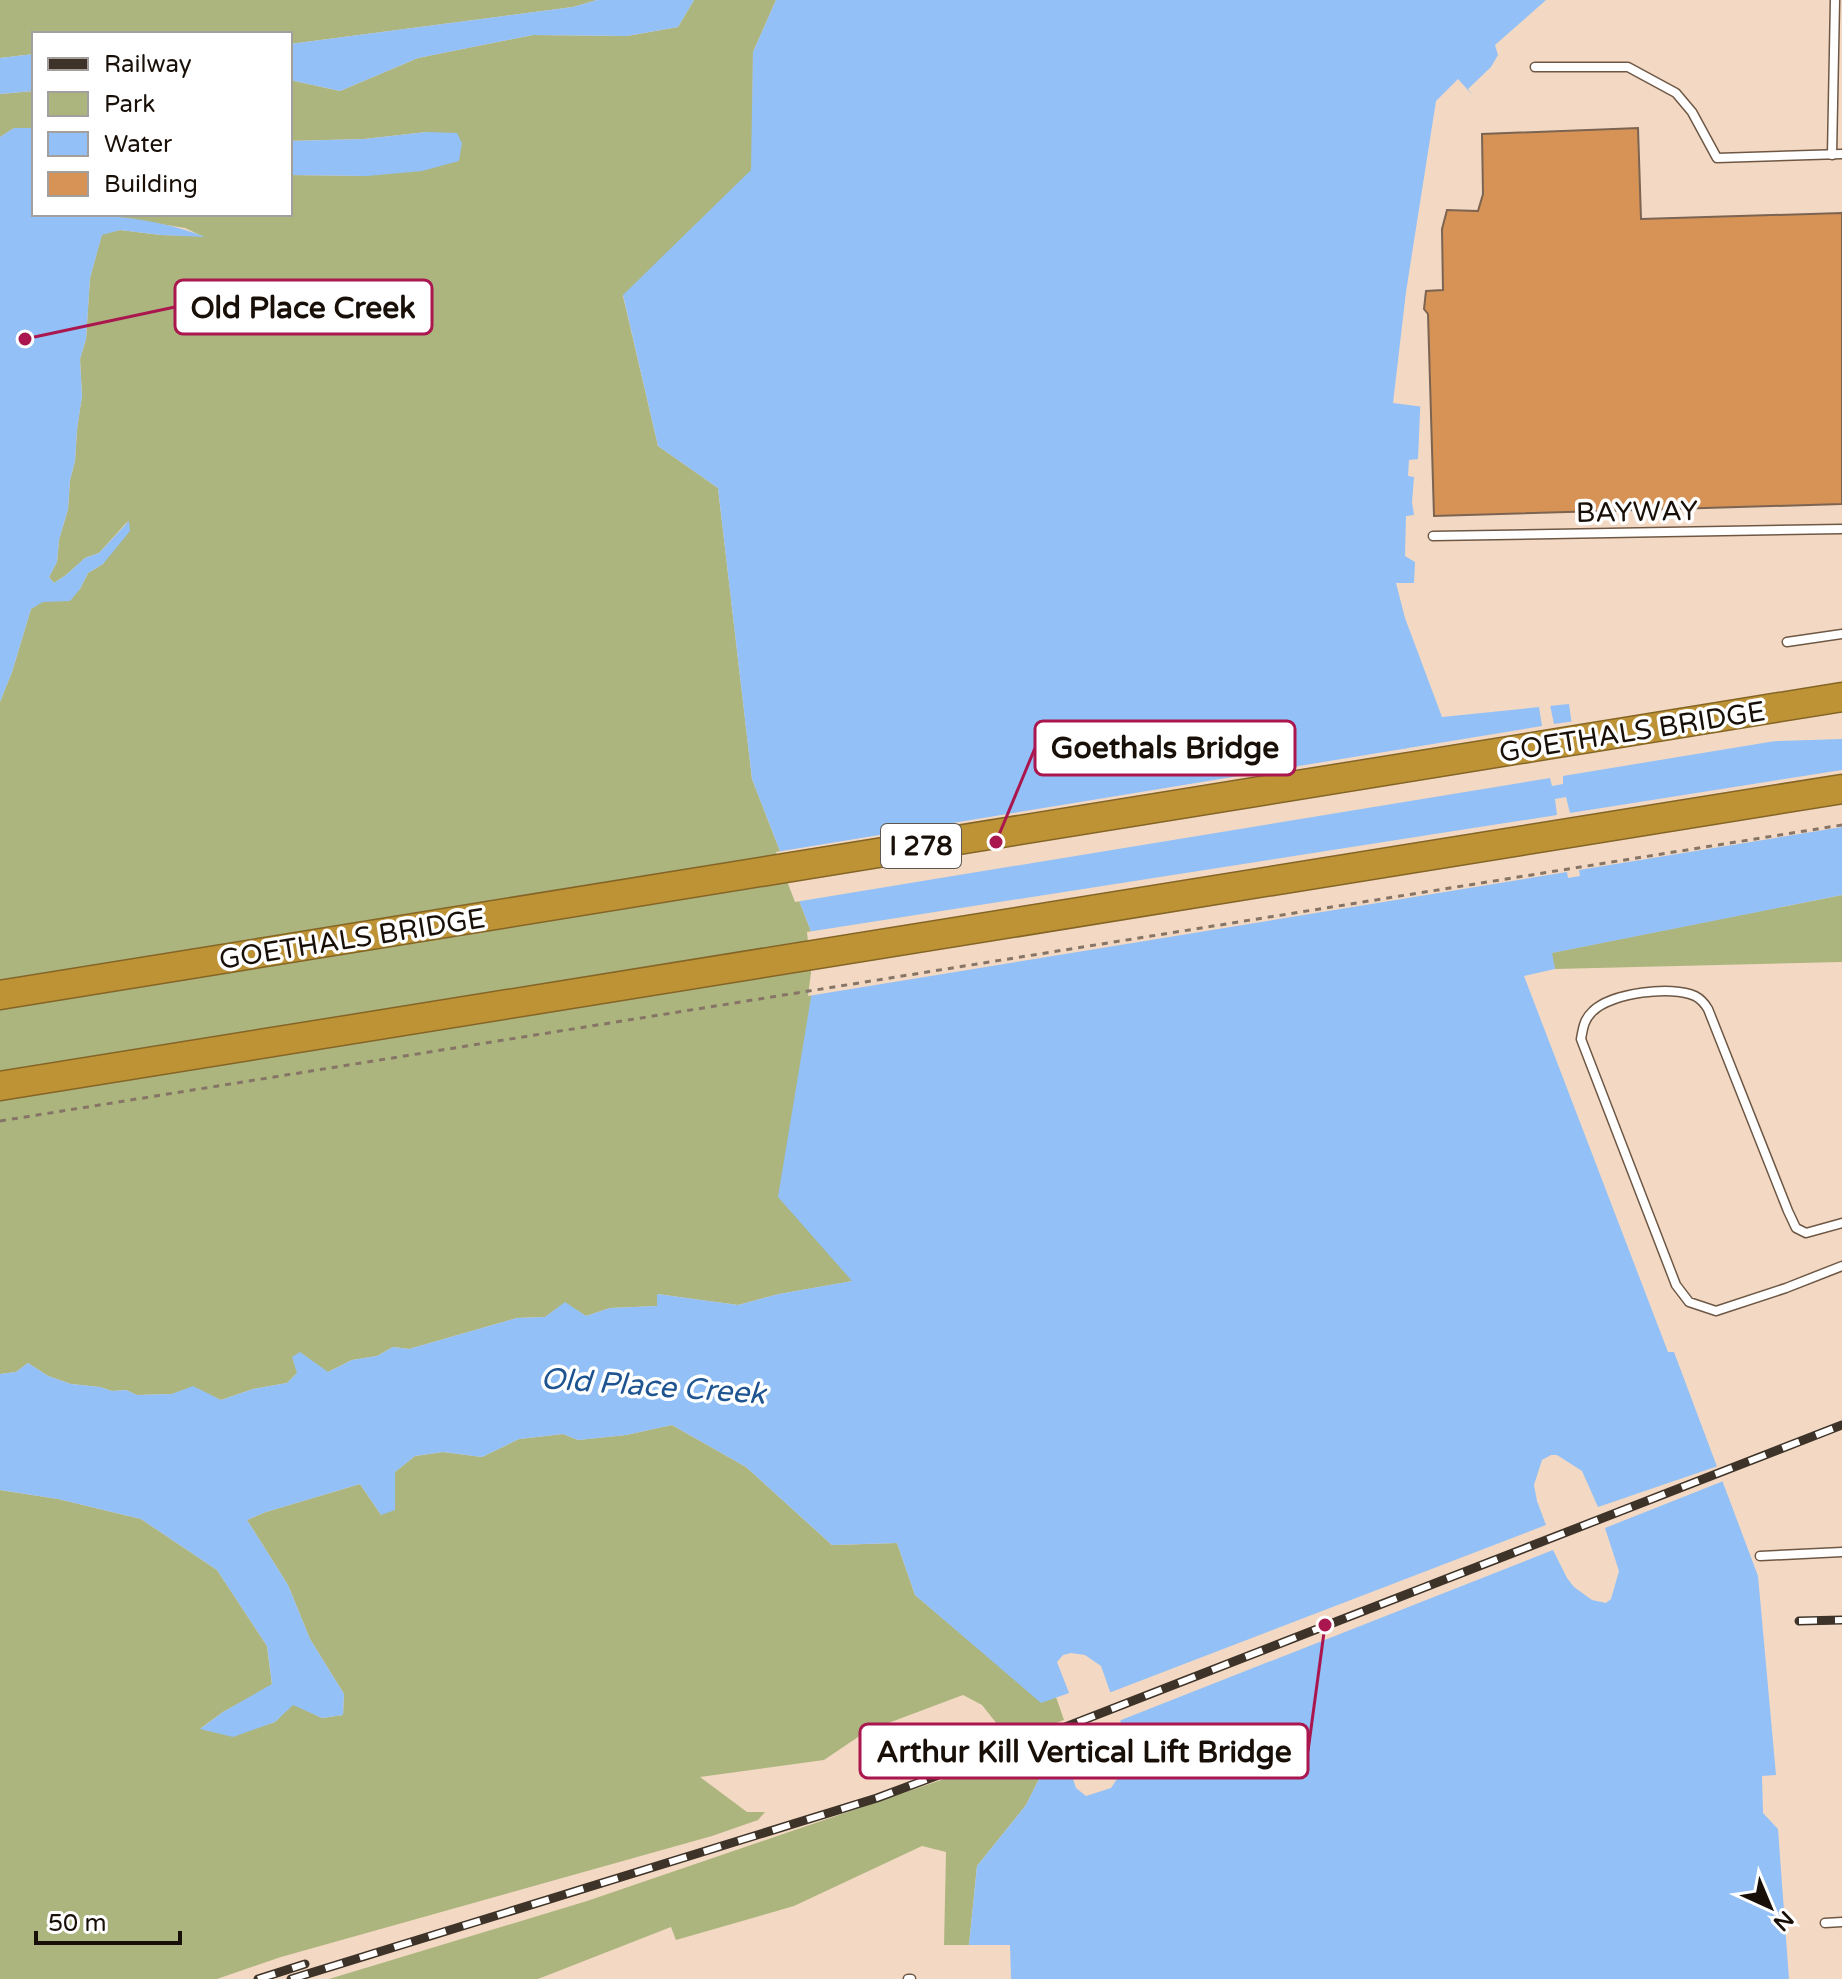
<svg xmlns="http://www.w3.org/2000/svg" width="1842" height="1979" viewBox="0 0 1842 1979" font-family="'Varela Round',sans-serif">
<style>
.green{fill:#adb57f}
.water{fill:#93c0f6}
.pier{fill:#f3d9c3}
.building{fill:#d79356;stroke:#7b6452;stroke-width:2}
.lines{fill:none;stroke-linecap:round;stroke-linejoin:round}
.lane-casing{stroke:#6e5845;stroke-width:11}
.highway-casing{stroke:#846526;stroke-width:31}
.path{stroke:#867566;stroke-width:3;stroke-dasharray:6 6;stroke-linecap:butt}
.lane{stroke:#fff;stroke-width:8}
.highway{stroke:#be9336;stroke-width:28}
.rail-casing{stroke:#3e3328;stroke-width:9}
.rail{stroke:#fff;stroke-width:6;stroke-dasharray:18;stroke-linecap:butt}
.labels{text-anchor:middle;stroke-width:7;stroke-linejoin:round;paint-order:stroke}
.shield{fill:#fff;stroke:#5d5852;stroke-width:2}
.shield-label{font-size:26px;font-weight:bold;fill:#181008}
.street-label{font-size:28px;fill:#181008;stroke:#fff}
.water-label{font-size:30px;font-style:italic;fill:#1d5491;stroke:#fff}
.leader{fill:none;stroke:#aa174e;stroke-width:3}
.callout-dot{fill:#aa174e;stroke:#fff;stroke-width:3}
.callout{fill:#fff;stroke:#aa174e;stroke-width:3}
.callout-label{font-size:30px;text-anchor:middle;font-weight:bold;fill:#181008}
</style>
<rect width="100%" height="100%" fill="#f3d9c3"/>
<g class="green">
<path d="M0,0h597l-24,7 -283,37v-10h-256v20l-34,4z"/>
<path d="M694,0h82l-23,52 -1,118 -129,126 35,150 60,42 34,291 60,155 41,347 -74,13 -41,11 -81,-11 1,12 -48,2 -24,8 -21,-13 -20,14 -28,1 -108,31 -16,-2 -16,9 -25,4 -24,12 -31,1 -10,10 -34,6 -32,11 -28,-13 -21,7 -35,1 -11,-5 -14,1 -12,-4 -29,-3 -23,-8 -20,-13 -12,9 -16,2v-672l12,-30 19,-63 12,-8 37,-12 8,-16 15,-9 25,-43 -29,32 -14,5 -19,17 -12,8 -5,-6 8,-15 2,-22 9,-31 2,-29 5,-19 2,-32 5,-33 -2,-37 6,-20 4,-61 12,-44 18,-4 41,5 41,1 -17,-8 -87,-14h192v-39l77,1 60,-44 -63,7 -74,2v-61l50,11 78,-33 115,-23 94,1 51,-9z"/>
<path d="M34,91v37h-20l-14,9v-43z"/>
<path d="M1842,895v67l-287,7 -4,-16z"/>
<path d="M672,1425l74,42 86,78 65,-2 18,52 127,107 14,-5 8,23 -47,18 -2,-5 -10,1 -23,-29 -19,-10 -96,36 -43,29 -124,17 47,35h18l-7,8 -46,16 -431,121 -64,22h-217v-489l58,9 83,20 76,51 50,76 5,39 -49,27 -22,16 32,8 42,-14 18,-18 29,14 21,-3 1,-21 -34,-55 -22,-54 -41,-65 19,-8 94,-28 21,31 14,-43 20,-16 28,-4 39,5 37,-18 44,-5 15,6 48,-5z"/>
<path d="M1077,1731l5,16 -6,13 3,7 -6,10 -5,-13 -28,13 -14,28 -49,61 -8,79h-25l2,-93 -24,-6 -128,60 -118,34 -5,-13 -133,52h-209l258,-78 436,-149z"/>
</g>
<g class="water">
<path d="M597,0h97l-16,27 -51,9 -94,-1 -115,23 -78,33 -50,-11v-36l283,-37z"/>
<path d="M776,0h770l-51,45 3,10 -7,12 -23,22 4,6 -16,17 -35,189 2,41 -5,117 -9,1 -1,16 6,1 -2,25 2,13 -8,1 -1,40 10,6 -1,21h-18l9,35 37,99 127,-13 4,29 41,13 228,-7v156l-290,58 3,16 -31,7 144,376h6l84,224 18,199 -14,1 1,37 15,16 11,150h-778l-1,-34h-41l8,-79 49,-61 14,-28 28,-13 8,24 10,8 25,-8 14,-21 6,-16 -30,-85 -16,-11 -14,-2 -8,2 -6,7 12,31 -28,10 -126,-108 -18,-52 -65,2 -86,-78 -74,-42 -46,10 -48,5 -15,-6 -44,5 -37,18 -39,-5 -28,4 -20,16v38l-14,5 -21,-31 -94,28 -19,8 41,65 22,54 34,55 -1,21 -21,3 -29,-13 -18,17 -42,15 -33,-8 23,-17 49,-28 -5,-38 -50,-76 -76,-51 -83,-20 -58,-9v-116l16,-2 12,-9 20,13 23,8 29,3 12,4 14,-1 11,5 35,-1 21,-8 28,14 32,-11 34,-6 10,-10 -5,-16 8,-5 28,20 24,-12 25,-4 16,-9 16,2 108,-31 28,-1 20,-15 21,14 24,-8 47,-2v-12l81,11 41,-11 73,-13 -74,-84 37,-224 -3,-39 -60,-155 -34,-291 -60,-42 -35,-151 128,-125 2,-118z"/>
<path d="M34,54v37l-34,3v-36z"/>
<path d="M14,128h20v86c57,0 117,1 171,23l-44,-2 -41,-5 -18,5 -12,43 -4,61 -6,20 2,37 -5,33 -2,32 -5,19 -2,29 -9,31 -2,22 -8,15 5,6 12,-8 19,-17 14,-5 30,-32 1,10 -27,33 -15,9 -8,16 -10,12 -27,1 -12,7 -19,63 -12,30v-565z"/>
<path d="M427,132l30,1 5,10 -3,18 -37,10 -55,5 -77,-1v-34l74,-2z"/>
</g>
<g class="pier">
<path d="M1458,79l17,19 -15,16 -34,178 -2,17 3,33 -3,65 -31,-4 13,-111 30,-191z"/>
<path d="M1550,705l4,19 21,-3 2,8 40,13 188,-6 -242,40v8l-11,2 -2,-8 -755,124 -19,-50 766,-126 -3,-19z"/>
<path d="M1842,770v57l-263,43 1,6 -12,2 -1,-6 -759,124 3,-23 -4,-41 750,-117 -2,-16 11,-2 4,16z"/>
<path d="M1551,1455h6l25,16 16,36 123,-42 5,15 -121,48 14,43 -8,28 -5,4 -14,-3 -18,-13 -7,-9 -14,-28 -437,172 -10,-28 440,-169 -9,-24 -3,-16 8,-25z"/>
</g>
<path class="building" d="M1638,128l3,91 201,-6v291l-408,12 -6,-202 -4,-5 2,-18 17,-1 -1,-61 5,-19 31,1 5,-17 -1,-60z"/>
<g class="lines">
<defs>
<g id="lane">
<path d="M1535,67h93l48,26 16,19 25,46 125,-4"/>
<path d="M1832,155l3,-155"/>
<path d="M1433,536l409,-7"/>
<path d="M1787,642l55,-8"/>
<path d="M1842,1223l-36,10 -10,-5 -8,-17 -80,-202c-3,-5 -7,-10 -13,-13 -23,-11 -84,-3 -102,15 -9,8 -10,17 -12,28l95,246 13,17 27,9 70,-23 56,-22"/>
<path d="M1760,1556l82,-4"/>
<path d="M1825,1923l17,-1"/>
<path d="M908,1979h3"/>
</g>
<g id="highway">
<path d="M0,995l1842,-298"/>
<path d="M0,1086l1842,-297"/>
</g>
</defs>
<use href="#lane" class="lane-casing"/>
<use href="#highway" class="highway-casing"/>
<path class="path" d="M0,1121l1842,-296"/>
<use href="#lane" class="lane"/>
<use href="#highway" class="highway"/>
<defs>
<g id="rail">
<path d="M1799,1621l43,-1"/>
<path d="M258,1979l47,-15"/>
<path d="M291,1979l586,-181 142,-53 823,-320"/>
</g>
</defs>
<use href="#rail" class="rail-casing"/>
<use href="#rail" class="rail"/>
</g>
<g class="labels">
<rect class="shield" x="881" y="824" width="80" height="44" rx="6"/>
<g class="shield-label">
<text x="921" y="855">I 278</text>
</g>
<g class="street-label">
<text transform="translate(1637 511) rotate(-1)" y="10">BAYWAY</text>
<text transform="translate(1632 731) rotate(-9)" y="10">GOETHALS BRIDGE</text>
<text transform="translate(352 938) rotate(-9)" y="10">GOETHALS BRIDGE</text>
</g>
<g class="water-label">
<text transform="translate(653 1386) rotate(4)" y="10">Old Place Creek</text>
</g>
</g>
<path class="leader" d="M25 339L175 307M996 842L1035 748M1325 1625L1308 1751"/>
<g class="callout-dot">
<circle cx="25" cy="339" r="8"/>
<circle cx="996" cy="842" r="8"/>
<circle cx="1325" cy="1625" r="8"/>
</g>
<g class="callout">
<rect x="175" y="280" width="257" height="54" rx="8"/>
<rect x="1035" y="721" width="260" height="54" rx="8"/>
<rect x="860" y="1724" width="448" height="54" rx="8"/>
</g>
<g class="callout-label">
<text x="303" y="318">Old Place Creek</text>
<text x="1165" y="758">Goethals Bridge</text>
<text x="1084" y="1762">Arthur Kill Vertical Lift Bridge</text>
</g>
<rect x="32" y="32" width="260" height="184" fill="#ffffff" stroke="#a39f9c" stroke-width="2"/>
<rect x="48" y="58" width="40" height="12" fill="#3e3328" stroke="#a39f9c" stroke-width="2"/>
<text x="104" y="72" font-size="24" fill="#181008">Railway</text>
<rect x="48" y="92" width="40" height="24" fill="#adb57f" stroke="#a39f9c" stroke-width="2"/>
<text x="104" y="112" font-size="24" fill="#181008">Park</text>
<rect x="48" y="132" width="40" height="24" fill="#93c0f6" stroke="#a39f9c" stroke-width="2"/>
<text x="104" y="152" font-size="24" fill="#181008">Water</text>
<rect x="48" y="172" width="40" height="24" fill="#d79356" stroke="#a39f9c" stroke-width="2"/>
<text x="104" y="192" font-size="24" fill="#181008">Building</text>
<g transform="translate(1770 1907) rotate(136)" stroke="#ffffff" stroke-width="6" paint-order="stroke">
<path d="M0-6L14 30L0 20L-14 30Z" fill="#181008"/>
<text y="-12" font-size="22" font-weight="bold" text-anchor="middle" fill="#181008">N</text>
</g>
<path d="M36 1931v12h144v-12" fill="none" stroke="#181008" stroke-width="4"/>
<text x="48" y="1931" font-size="24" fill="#181008" stroke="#ffffff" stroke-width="6" paint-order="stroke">50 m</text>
</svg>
